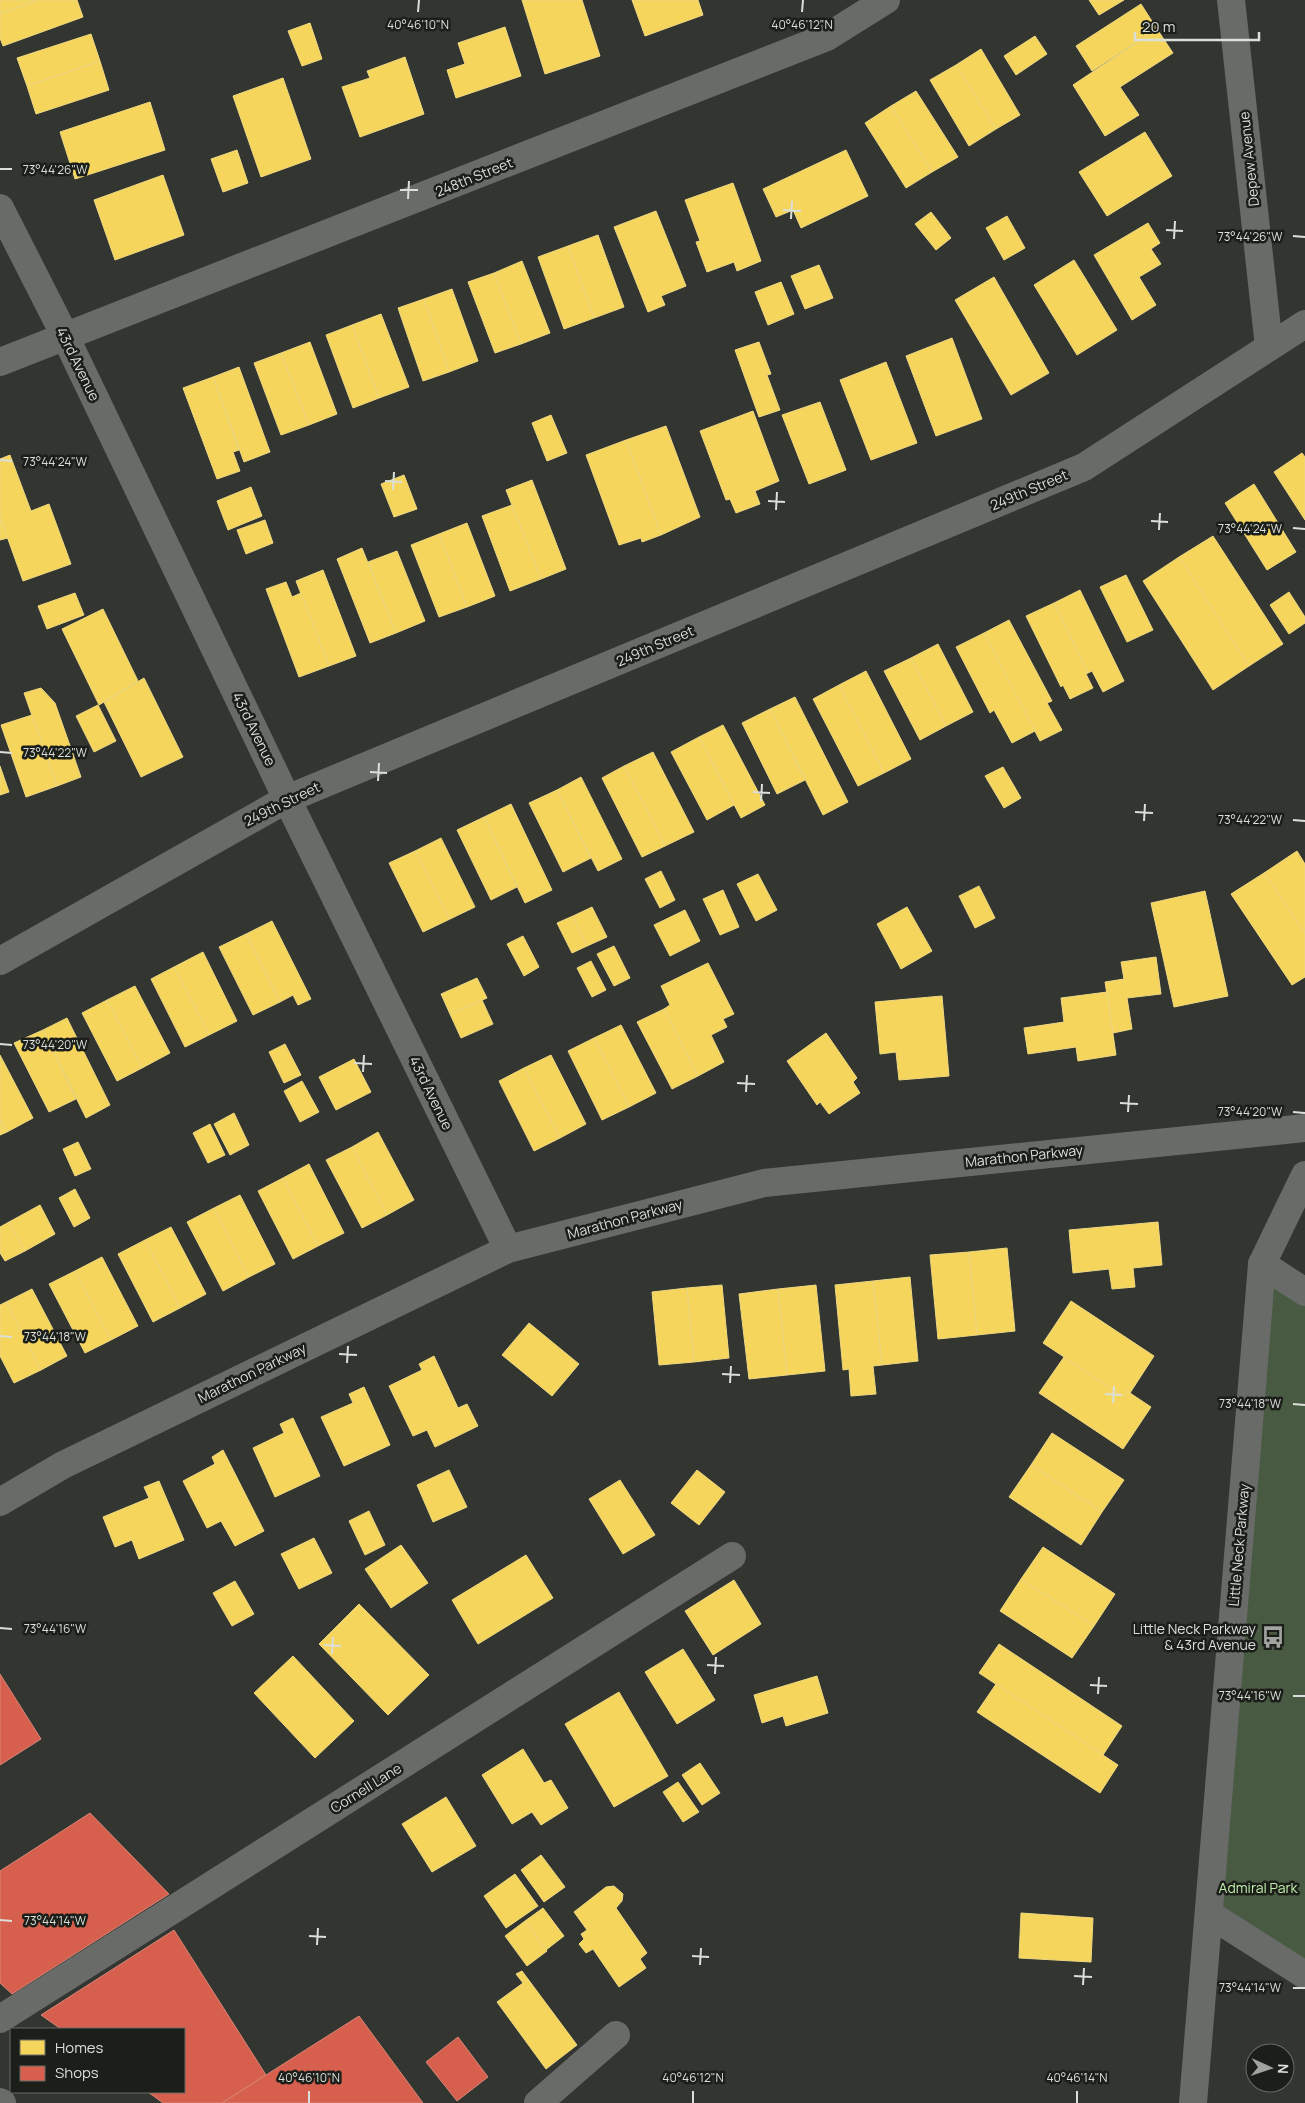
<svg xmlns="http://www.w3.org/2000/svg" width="1305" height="2103" viewBox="0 0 1305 2103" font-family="Manrope,sans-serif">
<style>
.green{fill:#495a42}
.homes{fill:#f6d55c;stroke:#eed882}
.shops{fill:#d6604d;stroke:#d88677}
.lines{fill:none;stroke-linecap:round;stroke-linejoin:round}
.minor{stroke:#696b69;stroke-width:28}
.tertiary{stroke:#696b69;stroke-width:28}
.primary{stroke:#696c67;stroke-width:28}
.ticks{fill:none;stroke:#dbdfd9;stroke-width:2}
.labels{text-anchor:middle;stroke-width:5;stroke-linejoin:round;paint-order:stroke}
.street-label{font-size:14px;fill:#dbdfd9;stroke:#1b1e19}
.poi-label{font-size:14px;fill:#dbdfd9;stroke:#1b1e19;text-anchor:end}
.park-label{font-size:14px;fill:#c0efaa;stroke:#1b1e19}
.ticks-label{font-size:12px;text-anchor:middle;fill:#dbdfd9;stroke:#1b1e19;stroke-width:5;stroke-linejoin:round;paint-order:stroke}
</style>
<rect width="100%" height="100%" fill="#323530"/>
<path class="green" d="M1262,1264l43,28v683l-96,-61z"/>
<g class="homes">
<path d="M0,0h38l-38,14z"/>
<path d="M38,0h39l6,17 -80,29 -3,-8v-24z"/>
<path d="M522,0h60l18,56 -55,18z"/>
<path d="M632,0h66l5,15 -58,21z"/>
<path d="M1089,0h35l-25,15z"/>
<path d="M1141,4l16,25 -65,42 -16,-25z"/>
<path d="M310,23l12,36 -20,7 -14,-35z"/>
<path d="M505,27l16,49 -65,22 -9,-28 18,-6 -7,-21z"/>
<path d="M1157,29l16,24 -53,34 19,28 -34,21 -32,-51z"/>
<path d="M91,34l9,27 -73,25 -10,-28z"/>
<path d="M1035,36l12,18 -31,21 -12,-19z"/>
<path d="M981,49l39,66 -24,14 -40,-64z"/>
<path d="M405,57l19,57 -64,23 -18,-50 28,-9 -3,-7z"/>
<path d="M100,61l9,29 -73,24 -9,-28z"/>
<path d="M956,65l40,64 -27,17 -39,-66z"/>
<path d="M283,78l28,81 -50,18 -28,-81z"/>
<path d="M916,91l42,66 -26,15 -41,-66z"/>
<path d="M150,102l15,48 -90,29 -15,-47z"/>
<path d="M891,106l41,66 -26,16 -41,-65z"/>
<path d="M1145,132l27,44 -65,40 -28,-44z"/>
<path d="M237,150l11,33 -25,9 -12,-33z"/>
<path d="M846,150l22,46 -67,32 -8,-18 -17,7 -13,-28z"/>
<path d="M163,175l21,60 -69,25 -21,-60z"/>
<path d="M733,183l28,78 -24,10 -3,-9 -27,10 -11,-30 4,-1 -15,-41z"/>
<path d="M656,211l30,75 -25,10 4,9 -17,7 -34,-85z"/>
<path d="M931,212l20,26 -15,12 -21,-26z"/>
<path d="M1007,216l18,32 -21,12 -18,-32z"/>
<path d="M1148,223l12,20 -9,6 10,15 -22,13 17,28 -24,15 -38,-65z"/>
<path d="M598,235l26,72 -30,11 -26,-72z"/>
<path d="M568,246l26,72 -30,11 -26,-72z"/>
<path d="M1074,260l43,70 -40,25 -43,-70z"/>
<path d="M522,261l28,72 -29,11 -27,-71z"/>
<path d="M819,265l14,33 -28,11 -14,-33z"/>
<path d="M494,273l27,71 -26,9 -27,-71z"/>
<path d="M994,277l55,96 -38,22 -56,-95z"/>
<path d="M781,282l13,32 -26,11 -13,-33z"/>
<path d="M452,289l26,72 -29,11 -25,-73z"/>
<path d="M424,299l25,73 -26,9 -25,-73z"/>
<path d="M381,314l28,73 -30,11 -27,-73z"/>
<path d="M352,325l27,73 -26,10 -27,-73z"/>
<path d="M952,338l30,81 -46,17 -30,-80z"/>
<path d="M310,342l27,72 -28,11 -28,-72z"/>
<path d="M759,342l12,32 -4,1 13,35 -21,7 -24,-67z"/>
<path d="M281,353l28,72 -28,10 -27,-72z"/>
<path d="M886,362l31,81 -46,17 -31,-80z"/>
<path d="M239,367l31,85 -26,10 -31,-85z"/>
<path d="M213,377l26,73 -6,2 7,19 -23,8 -34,-91z"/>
<path d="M820,402l26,68 -37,14 -27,-69z"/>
<path d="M753,411l26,70 -24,10 5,13 -24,9 -6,-14 -4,1 -26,-69z"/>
<path d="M551,415l16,38 -20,8 -15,-38z"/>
<path d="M666,426l34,91 -39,18 -35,-95z"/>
<path d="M626,440l35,95 -19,7 -1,-4 -22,7 -33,-90z"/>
<path d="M1302,453l3,4v63l-31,-48z"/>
<path d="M10,455l21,56 18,-7 22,60 -48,17 -23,-64v-58z"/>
<path d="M404,475l13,34 -23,8 -13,-33z"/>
<path d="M532,480l34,89 -25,10 -35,-89z"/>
<path d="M1254,484l42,68 -29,18 -42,-67z"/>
<path d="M251,487l11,29 -34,14 -11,-29z"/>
<path d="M512,505l29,74 -31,12 -28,-75z"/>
<path d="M0,517l8,21 -8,2z"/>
<path d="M265,520l8,23 -27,11 -9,-24z"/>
<path d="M467,523l28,73 -28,11 -28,-73z"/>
<path d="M439,534l28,73 -28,10 -28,-72z"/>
<path d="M1213,536l70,108 -34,22 -70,-109z"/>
<path d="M362,548l34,85 -26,10 -33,-84z"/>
<path d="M397,551l28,70 -29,12 -28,-71z"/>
<path d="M1179,557l70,109 -36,24 -70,-109z"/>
<path d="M323,570l33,86 -27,10 -33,-85z"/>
<path d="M1126,575l27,55 -26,12 -27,-55z"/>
<path d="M286,582l6,15 9,-4 28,73 -30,11 -33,-88z"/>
<path d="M1080,590l44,91 -21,11 -11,-21 -4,2 -34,-70z"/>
<path d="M1289,592l16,25v6l-16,11 -19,-29z"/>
<path d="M75,593l9,22 -37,14 -9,-23z"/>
<path d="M1054,603l34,70 -2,1 7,14 -23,11 -7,-14 -2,2 -35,-71z"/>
<path d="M103,609l35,72 -39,24 -37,-76z"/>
<path d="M1009,620l43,81 -5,2 15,27 -22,11 -56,-108z"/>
<path d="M984,633l51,98 -23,12 -18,-33 -4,3 -34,-66z"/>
<path d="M938,644l35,68 -27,14 -35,-68z"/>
<path d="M911,658l35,68 -26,14 -36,-69z"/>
<path d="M866,671l45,88 -27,14 -45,-88z"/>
<path d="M144,678l39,79 -42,20 -37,-75z"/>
<path d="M839,685l45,88 -26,13 -45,-87z"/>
<path d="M41,688l14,15 26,74 -24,9 -33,-93z"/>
<path d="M795,697l53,105 -25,13 -53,-106z"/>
<path d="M98,705l18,36 -22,11 -18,-36z"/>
<path d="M770,709l35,71 -28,14 -35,-71z"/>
<path d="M32,715l25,71 -31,11 -25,-72z"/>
<path d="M723,725l42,80 -24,13 -42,-81z"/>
<path d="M699,737l35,68 -27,15 -36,-68z"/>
<path d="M653,752l41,80 -29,14 -41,-80z"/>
<path d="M0,766l9,26 -9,3z"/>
<path d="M624,766l41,80 -23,11 -40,-79z"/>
<path d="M1003,767l18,31 -17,10 -19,-32z"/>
<path d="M581,777l41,82 -24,12 -41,-81z"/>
<path d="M557,790l34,68 -28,14 -34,-69z"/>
<path d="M511,804l41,86 -27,13 -41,-86z"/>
<path d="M484,817l33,70 -26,13 -34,-70z"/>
<path d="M441,838l34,69 -25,12 -35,-68z"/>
<path d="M415,851l35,68 -27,13 -34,-69z"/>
<path d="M1297,851l8,13v70l-41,-61z"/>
<path d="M661,871l14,29 -15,8 -15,-29z"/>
<path d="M1264,873l41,61v43l-13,8 -61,-91z"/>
<path d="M758,874l19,36 -21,11 -19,-37z"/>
<path d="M979,886l16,32 -20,10 -16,-32z"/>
<path d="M723,890l16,37 -19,8 -17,-36z"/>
<path d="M1205,891l23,105 -54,11 -23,-104z"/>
<path d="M592,907l15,30 -20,9 -14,-30z"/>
<path d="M907,907l25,44 -31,18 -24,-45z"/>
<path d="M685,910l15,31 -30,15 -16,-31z"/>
<path d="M573,916l14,30 -15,7 -15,-30z"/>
<path d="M272,921l39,78 -13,6 -5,-10 -13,7 -34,-68z"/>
<path d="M246,934l34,68 -27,13 -34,-68z"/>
<path d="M523,936l16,31 -15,9 -17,-32z"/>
<path d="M614,946l16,32 -16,8 -17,-32z"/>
<path d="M203,952l34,69 -28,14 -35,-68z"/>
<path d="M1156,957l5,37 -34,4 5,31 -19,4 -8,-51 19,-3 -3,-17z"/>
<path d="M591,961l15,29 -14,7 -15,-29z"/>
<path d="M708,963l26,51 -11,5 4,8 -16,8 13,27 -26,14 -34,-67 6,-4 -9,-19z"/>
<path d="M174,967l35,68 -24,12 -34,-68z"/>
<path d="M477,978l10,20 -37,16 -9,-20z"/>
<path d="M135,986l35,67 -28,15 -35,-68z"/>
<path d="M1107,992l9,63 -38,6 -2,-14 -48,7 -4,-26 40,-6 -3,-24z"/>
<path d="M942,996l7,80 -50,4 -3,-28 -16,2 -5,-52z"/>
<path d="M107,1000l35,68 -25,13 -35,-68z"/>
<path d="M482,1000l11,24 -32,14 -11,-24z"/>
<path d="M664,1009l34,67 -26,13 -35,-67z"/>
<path d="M67,1018l43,87 -24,13 -43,-88z"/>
<path d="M621,1025l35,68 -27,14 -35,-69z"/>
<path d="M43,1030l33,69 -27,13 -35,-69z"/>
<path d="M826,1033l31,45 -4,4 7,11 -31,21 -9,-12 -3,3 -30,-44z"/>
<path d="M594,1038l35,69 -27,13 -34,-69z"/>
<path d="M285,1044l16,31 -17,8 -15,-31z"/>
<path d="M0,1055l33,63 -26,14 -7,-13z"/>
<path d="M551,1055l35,69 -26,14 -36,-70z"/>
<path d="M354,1059l17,33 -35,18 -17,-33z"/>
<path d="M524,1068l36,70 -26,13 -35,-70z"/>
<path d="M302,1081l17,31 -19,10 -16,-31z"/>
<path d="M234,1113l15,32 -19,10 -16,-31z"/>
<path d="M0,1119l7,13 -7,3z"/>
<path d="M210,1124l15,31 -17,8 -15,-30z"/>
<path d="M378,1132l36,68 -27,15 -35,-68z"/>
<path d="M78,1142l13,27 -16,7 -12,-27z"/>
<path d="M352,1147l35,68 -25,13 -36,-68z"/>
<path d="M309,1164l35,69 -26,13 -35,-68z"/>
<path d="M283,1178l35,68 -25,13 -35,-68z"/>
<path d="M75,1189l15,29 -16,9 -15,-29z"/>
<path d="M240,1195l35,69 -26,13 -35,-69z"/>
<path d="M40,1205l15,29 -30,17 -16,-29z"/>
<path d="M214,1208l35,69 -26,14 -36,-69z"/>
<path d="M9,1222l16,29 -20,10 -5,-8v-26z"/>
<path d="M1158,1222l4,43 -29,3 2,19 -23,2 -3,-20 -36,4 -4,-43z"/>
<path d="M171,1227l35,67 -26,14 -35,-68z"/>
<path d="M145,1240l35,68 -27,14 -35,-68z"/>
<path d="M1007,1248l8,83 -38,4 -8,-83z"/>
<path d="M969,1252l8,83 -39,4 -8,-84z"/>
<path d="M102,1257l36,69 -27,14 -36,-69z"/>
<path d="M75,1271l36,69 -26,13 -36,-69z"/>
<path d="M910,1277l8,84 -36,4 -9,-84z"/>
<path d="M873,1281l9,84 -9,1 3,28 -25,2 -2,-27 -6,1 -8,-85z"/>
<path d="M722,1285l7,73 -35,4 -7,-74z"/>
<path d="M816,1285l9,86 -38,4 -9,-86z"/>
<path d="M687,1288l7,74 -35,3 -7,-73z"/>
<path d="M32,1289l35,67 -26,14 -35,-68z"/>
<path d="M778,1289l9,86 -38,4 -10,-85z"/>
<path d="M1071,1301l83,55 -24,37 -3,-2 -3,6 -81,-54z"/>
<path d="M6,1302l35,68 -27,13 -14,-27v-51z"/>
<path d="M529,1323l50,41 -27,32 -50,-41z"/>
<path d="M434,1356l24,52 9,-4 11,22 -43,21 -8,-17 -14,6 -24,-50 33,-16 -3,-6z"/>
<path d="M1064,1357l60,40 3,-6 24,16 -28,42 -84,-56z"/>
<path d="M364,1387l26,58 -46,21 -23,-49 32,-14 -4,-9z"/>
<path d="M293,1418l27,58 -45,21 -22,-49 31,-15 -4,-9z"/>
<path d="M1052,1433l72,47 -22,32 -71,-47z"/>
<path d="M223,1450l41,81 -29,15 -14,-25 -14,7 -24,-47 32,-17 -3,-7z"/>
<path d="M1031,1465l71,47 -21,33 -72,-48z"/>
<path d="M449,1470l18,37 -34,15 -16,-37z"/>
<path d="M697,1470l28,22 -26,33 -28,-22z"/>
<path d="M620,1480l35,55 -32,19 -34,-55z"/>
<path d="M159,1481l25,59 -45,19 -7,-19 -17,7 -12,-30 46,-19 -5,-11z"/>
<path d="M369,1511l16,34 -20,10 -16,-34z"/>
<path d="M314,1538l18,35 -33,16 -18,-35z"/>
<path d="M401,1545l27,38 -37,25 -26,-39z"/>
<path d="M1043,1547l72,47 -21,32 -73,-47z"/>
<path d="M526,1555l27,43 -75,46 -26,-44z"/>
<path d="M1021,1579l73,47 -22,32 -72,-47z"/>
<path d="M734,1580l27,44 -48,31 -28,-44z"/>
<path d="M235,1581l19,33 -22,12 -19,-33z"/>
<path d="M359,1604l70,71 -41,40 -69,-71z"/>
<path d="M999,1644l123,82 -19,29 -124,-82z"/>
<path d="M683,1649l32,51 -38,24 -32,-52z"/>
<path d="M293,1656l61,65 -39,37 -61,-65z"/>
<path d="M817,1676l11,37 -42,13 -3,-10 -21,7 -8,-28z"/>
<path d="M996,1684l122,81 -18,28 -123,-81z"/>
<path d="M619,1692l49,84 -54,31 -49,-83z"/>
<path d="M523,1749l21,34 7,-3 17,28 -27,17 -9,-13 -20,12 -30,-49z"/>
<path d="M700,1763l20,30 -18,12 -20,-30z"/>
<path d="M678,1782l21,30 -16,10 -20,-30z"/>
<path d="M446,1797l30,49 -44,26 -30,-48z"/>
<path d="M541,1855l24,32 -21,15 -23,-32z"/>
<path d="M515,1874l23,32 -32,22 -22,-32z"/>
<path d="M614,1886l9,8 -1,7 -6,7 31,45 -7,6 6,9 -27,19 -26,-38 -7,4 -7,-9 5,-5 -3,-5 6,-4 -13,-18 32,-25z"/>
<path d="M543,1908l21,28 -18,14 -21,-29z"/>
<path d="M1021,1913l72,5 -2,44 -72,-4z"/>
<path d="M525,1921l22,30 -20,15 -22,-30z"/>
<path d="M522,1971l55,74 -31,24 -49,-67 26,-19 -7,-9z"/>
</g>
<g class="shops">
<path d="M0,1674l41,65 -41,26z"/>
<path d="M90,1813l79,81 -157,100 -12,-11v-112z"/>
<path d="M174,1930l92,145 -44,28h-59l-15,-11h36v-63h-123l-20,-14z"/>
<path d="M359,2016l64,87h-201l44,-28z"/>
<path d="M458,2037l30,40 -31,24 -31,-39z"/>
</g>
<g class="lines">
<g class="minor">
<path d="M1231,0l38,347"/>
<path d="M0,208l66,130 221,461 221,450"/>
<path d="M0,362l827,-325 59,-37"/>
<path d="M0,961l287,-162 797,-332 221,-143"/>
<path d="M1262,1264l43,28"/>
<path d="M1209,1914l96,61"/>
<path d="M0,2019l732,-463"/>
<path d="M538,2103l78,-68"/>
</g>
<g class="tertiary">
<path d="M0,1502l63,-37 445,-216 256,-66 541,-55"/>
<path d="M1193,2103l69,-839 43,-89"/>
</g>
<path class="primary" d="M0,2102l2,1"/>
</g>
<path class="ticks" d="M418,12l1,-12M802,12l1,-12M0,169h12M400,190h18M408,199l1,-18M783,210l18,1M791,219l1,-18M1166,230l17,1M1293,236l12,1M1174,239l1,-18M0,460l12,1M385,481l17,1M393,490l1,-18M768,501l17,1M776,510l1,-18M1151,521l17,1M1293,528l12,1M1159,530l1,-17M0,752l12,1M370,772l17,1M378,781l1,-18M753,792l17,1M761,801l1,-17M1135,812l18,1M1293,820l12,1M1144,821l1,-17M0,1044l12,1M354,1063l18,1M363,1072l1,-17M737,1083l18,1M746,1092l1,-17M1120,1103l18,1M1128,1112l1,-17M1293,1112l12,1M0,1336l12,1M339,1354l18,1M347,1363l1,-17M722,1374l18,1M730,1383l1,-17M1105,1394l17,1M1113,1403l1,-17M1293,1404l12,1M0,1628l12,1M324,1645l17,1M332,1654l1,-17M707,1665l17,1M715,1674l1,-17M1090,1685l17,1M1098,1694l1,-17M1293,1696h12M0,1920l12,1M309,1936l17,1M317,1945l1,-17M692,1956l17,1M700,1965l1,-17M1074,1976l18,1M1083,1985l1,-17M1293,1988h12M309,2103v-12M693,2103v-12M1077,2103v-12"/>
<defs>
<symbol id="bus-bare" viewBox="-9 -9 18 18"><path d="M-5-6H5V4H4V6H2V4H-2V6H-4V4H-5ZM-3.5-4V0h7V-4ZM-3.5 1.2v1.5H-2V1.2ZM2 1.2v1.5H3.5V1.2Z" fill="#a0a49e" stroke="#1b1e19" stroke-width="2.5" paint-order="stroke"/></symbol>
</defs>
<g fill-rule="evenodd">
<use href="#bus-bare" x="1257" y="1621" width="32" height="32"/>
</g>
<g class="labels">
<g class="street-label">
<text transform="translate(1249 159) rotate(-96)" y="5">Depew Avenue</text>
<text transform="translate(474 177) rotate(-22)" y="5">248th Street</text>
<text transform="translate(78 364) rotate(64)" y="5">43rd Avenue</text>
<text transform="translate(1029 490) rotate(-23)" y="5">249th Street</text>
<text transform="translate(655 646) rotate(-23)" y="5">249th Street</text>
<text transform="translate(254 729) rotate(64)" y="5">43rd Avenue</text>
<text transform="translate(282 804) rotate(-26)" y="5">249th Street</text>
<text transform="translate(431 1093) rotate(64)" y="5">43rd Avenue</text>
<text transform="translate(1024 1156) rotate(-6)" y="5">Marathon Parkway</text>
<text transform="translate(625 1219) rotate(-15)" y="5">Marathon Parkway</text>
<text transform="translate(252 1373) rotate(-26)" y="5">Marathon Parkway</text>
<text transform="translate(1239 1545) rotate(-85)" y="5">Little Neck Parkway</text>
<text transform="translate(366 1788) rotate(-32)" y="5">Cornell Lane</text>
</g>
<g class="poi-label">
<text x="1256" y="1634">Little Neck Parkway<tspan x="1256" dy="16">&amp; 43rd Avenue</tspan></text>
</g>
<g class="park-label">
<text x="1258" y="1893">Admiral Park</text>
</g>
</g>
<g class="ticks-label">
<text x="418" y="29">40°46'10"N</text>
<text x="802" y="29">40°46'12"N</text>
<text x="55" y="174">73°44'26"W</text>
<text x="1250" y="241">73°44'26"W</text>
<text x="55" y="466">73°44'24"W</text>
<text x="1250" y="533">73°44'24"W</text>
<text x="55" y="757">73°44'22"W</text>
<text x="1250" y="824">73°44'22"W</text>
<text x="55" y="1049">73°44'20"W</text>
<text x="1250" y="1116">73°44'20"W</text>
<text x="55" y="1341">73°44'18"W</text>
<text x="1250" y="1408">73°44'18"W</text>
<text x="55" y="1633">73°44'16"W</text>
<text x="1250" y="1700">73°44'16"W</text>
<text x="55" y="1925">73°44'14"W</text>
<text x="1250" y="1992">73°44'14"W</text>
<text x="309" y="2082">40°46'10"N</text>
<text x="693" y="2082">40°46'12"N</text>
<text x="1077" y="2082">40°46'14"N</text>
</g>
<rect x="10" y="2028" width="175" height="65" fill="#1b1e19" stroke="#686b66"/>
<rect x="20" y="2040" width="25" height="15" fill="#f6d55c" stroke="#686b66"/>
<text x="55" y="2053" font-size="15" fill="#dbdfd9">Homes</text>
<rect x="20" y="2066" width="25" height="15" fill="#d6604d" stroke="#686b66"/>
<text x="55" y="2078" font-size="15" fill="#dbdfd9">Shops</text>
<g transform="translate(1270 2068) rotate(93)"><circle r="24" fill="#1b1e19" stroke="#686b66"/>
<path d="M0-4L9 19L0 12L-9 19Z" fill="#a0a49e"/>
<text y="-8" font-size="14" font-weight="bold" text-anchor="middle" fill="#dbdfd9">N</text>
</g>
<path d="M1135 32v8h124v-8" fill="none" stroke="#dbdfd9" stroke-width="2.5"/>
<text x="1142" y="32" font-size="15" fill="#dbdfd9" stroke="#1b1e19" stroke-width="4" paint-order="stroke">20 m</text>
</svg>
